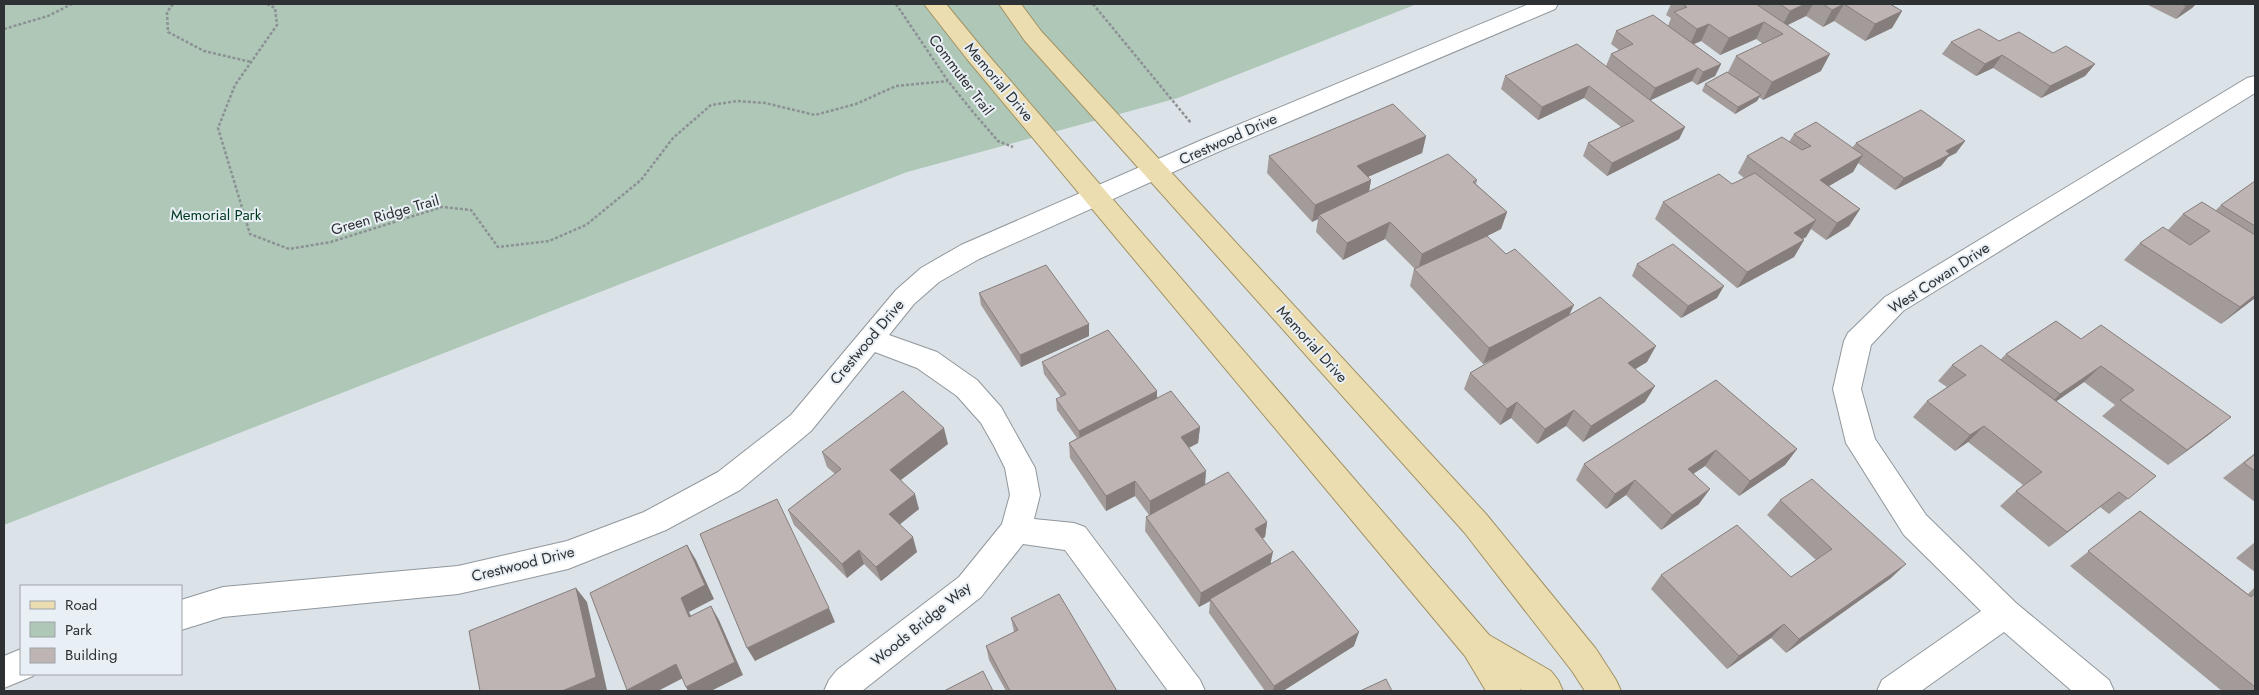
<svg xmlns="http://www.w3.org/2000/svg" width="2259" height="695" viewBox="0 0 2259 695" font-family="Jost,sans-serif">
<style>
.green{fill:#afc7b7}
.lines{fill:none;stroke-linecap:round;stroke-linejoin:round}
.minor-casing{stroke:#90979c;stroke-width:2}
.major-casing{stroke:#a19263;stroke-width:2}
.path{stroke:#8c9195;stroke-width:2.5;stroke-dasharray:3 2;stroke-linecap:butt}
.minor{fill:#fff;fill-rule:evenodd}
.major{fill:#ecddb1;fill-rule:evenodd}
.wall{fill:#a39b9a}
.shaded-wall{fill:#857e7d}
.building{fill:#beb4b3;stroke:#857e7d}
.labels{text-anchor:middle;stroke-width:4;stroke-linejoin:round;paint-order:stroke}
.street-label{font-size:15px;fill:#2e3133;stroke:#e8eff5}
.park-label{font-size:15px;fill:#00391e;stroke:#e8eff5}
</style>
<rect width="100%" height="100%" fill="#dbe2e8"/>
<path class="green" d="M4,4h1413l-239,94 -271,74 -903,353z"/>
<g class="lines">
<defs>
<g id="minor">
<path d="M1529,4h29l-3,5 -335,142 -241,108 -40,23 -25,22 -25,31 48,17 40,28 24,27 34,61 5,27 -6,24 40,4 11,4 115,153 5,11h-37l-103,-141 -42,-6 -42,53 -119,94h-38l5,-11 8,-10 122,-93 43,-53 8,-29 -5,-27 -11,-22 -13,-23 -24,-27 -40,-28 -42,-16 -64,79 -71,59 -74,40 -98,39 -110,25 -235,23 -42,13v-30l42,-13 235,-21 109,-25 77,-29 74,-40 73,-57 105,-125 25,-22 40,-23 243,-106z"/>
<path d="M2255,76v17l-352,218 -32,34 -10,44 14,50 51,76 90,88 93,77 5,11h-42l-68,-59 -83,59h-44l5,-11 99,-69 -77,-76 -58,-92 -13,-54 11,-48 4,-8 37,-36 362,-219z"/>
<path d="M21,649v25h13l-1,2 -29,12v-32z"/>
</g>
<g id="major">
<path d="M924,4h22l37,45 506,586 62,36 7,9 5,11h-39l-4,-2 1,2h-35l-21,-35 -498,-597z"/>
<path d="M999,4h22l20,27 445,483 110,135 20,31 5,11h-36l-13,-20 -108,-139 -439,-491z"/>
</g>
</defs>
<use href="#minor" class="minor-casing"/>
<use href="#major" class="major-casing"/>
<g class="path">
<path d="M173,4l-6,8 1,20 36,19 47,11"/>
<path d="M267,4l8,4 2,17 -42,60 -17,43 32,106 39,15 42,-7 111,-35 29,3 27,37 51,-6 37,-16 55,-45 32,-42 38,-33 26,-4 28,2 50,12 41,-11 40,-18 52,-5"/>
<path d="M896,4l52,77 25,31 25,29 15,6"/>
<path d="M1093,4l98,119"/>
<path d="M4,29l44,-13 24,-12"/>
</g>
<use href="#minor" class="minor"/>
<use href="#major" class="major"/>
</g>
<g class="wall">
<path d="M1671,4h219l12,7 -10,17 -27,13 -31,-20 -11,6 -17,-11 -18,9 33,46 -58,29 -4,-3 -2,4 -22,13 -33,-23 3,-7 23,-12 8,-16 27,-12 -7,-5 -36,16 -19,-14 -7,3 27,20 -6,12 -18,9 -5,-4 -42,19 35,27 -6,12 -72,37 -24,-20 5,-13 33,-16 -37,-29 -46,22 -37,-31 4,-13 101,-10 5,-12 8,-4 -8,-6 5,-13 52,-5 3,-8 -5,-3z"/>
<path d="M2146,4h50l-4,4 -16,11z"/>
<path d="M1999,41l54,12 42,11 -10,12 -44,22 -48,-30 -17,8 -34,-22 9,-12z"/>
<path d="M1794,134l58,14 4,-5 109,-2 -9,12 -8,4 -7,9 -46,24 -37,-27 -5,9 -24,14 31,23 -11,17 -23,14 -15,-11 -5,8 -3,2 1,1 -10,17 -57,31 -82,-69 8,-17 69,-18 12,-6 -6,-5 9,-17 42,-14z"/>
<path d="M1426,136l-4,17 -54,24 3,3 -2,11 108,-11 -1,4 31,28 -6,17 -14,7 82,79 78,47 -12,7 10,33 -62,40 -17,-16 -29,18 -26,-26 -11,7 -36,-36 6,-16 32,-19 -19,10 -73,-78 4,-17h1l-30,-30 -42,21 -27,-28 2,-13 -6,3 -45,-49 2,-17z"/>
<path d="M2255,181v117l-34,26 -97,-64 16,-17 28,-13 15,-16 33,-4 5,-5z"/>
<path d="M1637,264l80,34 -36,20 -49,-42z"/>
<path d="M979,293l110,43 -68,31 -40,-62z"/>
<path d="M2056,321l155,112 -43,32 -66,-49 13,-11 -31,-23 -28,19 100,75 -47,38 -9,-7 -51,40 -49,-41 16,-15 7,-6 -55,-43 -13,9 -42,-34 14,-16 20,-14 -9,-6 14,-16 48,-5 6,-6z"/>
<path d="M1042,362l115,36 43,29 -2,16 -9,5 16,37 62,37 -2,15 -3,1 9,26 83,82 -71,45h-18l-56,-78 1,-12 -11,6 -54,-76 1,-14 3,-2 -14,-19 -29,15 -36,-53 -1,-15 8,-5 -20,-28 -1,-11 5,-2 -17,-23z"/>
<path d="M1716,380l81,69 -12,16 -46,31 -34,-30 -11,7 5,31 -38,26 -35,-35 -20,14 -30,-29 8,-16z"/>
<path d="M948,444l-47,36 18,29 -19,15 17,28 -36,29 -17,-17 -17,14 -53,-53 -6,-15 47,-36 -8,-7 -5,-15z"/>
<path d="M2255,453v49l-32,-24z"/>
<path d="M1780,500l111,78 -105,75 -15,-15 -44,31 -76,-80 10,-14 130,2 25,-17 -49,-45z"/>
<path d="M2140,511l108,83 7,-7v104h-33l-152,-125z"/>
<path d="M2255,542v30l-19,-14z"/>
<path d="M1011,618l106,73h-111l-17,-31 -3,-14 28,-14z"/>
</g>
<g class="shaded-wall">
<path d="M1805,4h8l-7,12 -25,12 9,-17z"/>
<path d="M1844,4l-10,17 -11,6 9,-17z"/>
<path d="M2190,4h6l-4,4 -16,11 10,-13z"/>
<path d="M1902,11l-10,17 -27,13 10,-17z"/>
<path d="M1764,22l-8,17 -36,16 9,-17z"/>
<path d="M1709,24l-8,17 -12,5 8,-17z"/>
<path d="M1830,54l-9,17 -58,29 9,-18z"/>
<path d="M2002,55l-9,13 -17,8 9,-12z"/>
<path d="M1721,64l-6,12 -18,9 6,-13z"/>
<path d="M2095,64l-10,12 -44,22 9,-12z"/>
<path d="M1698,68l-6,13 -43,20 6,-13z"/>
<path d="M1589,86l-5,12 -46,22 4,-13z"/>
<path d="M1761,95l-4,6 -22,13 3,-7z"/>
<path d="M1685,127l-6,12 -72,37 5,-13z"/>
<path d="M1426,136l-4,17 -68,30 3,-17z"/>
<path d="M1965,141l-9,12 -8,4 -7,9 -46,24 9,-12 42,-27z"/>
<path d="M1863,155l-10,17 -43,25 10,-17z"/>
<path d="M1371,180l-3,17 -49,18 -1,4 -6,3 3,-17z"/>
<path d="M1860,209l-11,17 -23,14 11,-17z"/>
<path d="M1507,212l-6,17 -83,42 4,-17z"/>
<path d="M1816,220l-10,17 -22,12 10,-16z"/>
<path d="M1390,222l-5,17 -42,21 4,-17z"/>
<path d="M1804,240l-10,17 -57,31 10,-16z"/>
<path d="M1724,286l-7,12 -36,20 7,-12z"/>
<path d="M2255,295v3l-34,26 19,-17z"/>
<path d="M1574,305l-8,17 -83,42 6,-16z"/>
<path d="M1089,324v12l-68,31 -1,-12z"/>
<path d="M1656,346l-9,16 -28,17 9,-16z"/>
<path d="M2101,366l-17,16 -40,28 16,-16z"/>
<path d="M1655,386l-10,16 -62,40 8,-16z"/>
<path d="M1157,391v12l-77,39 -1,-11z"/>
<path d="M1517,402l-6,16 -11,7 7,-16z"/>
<path d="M1574,410l-8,16 -29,18 8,-15z"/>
<path d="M2231,417l-20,16 -43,32 19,-15z"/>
<path d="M1984,426l-16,16 -13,9 15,-16z"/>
<path d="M1200,427l-2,16 -18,9 1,-15z"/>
<path d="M944,428l4,16 -54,41 -4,-15z"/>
<path d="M1797,449l-12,16 -46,31 11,-15z"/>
<path d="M1716,450l-11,16 -27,18 10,-15z"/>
<path d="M1206,471l-1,15 -55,30v-15z"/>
<path d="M1635,480l-9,15 -20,14 9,-15z"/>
<path d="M1135,481v15l-29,15v-15z"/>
<path d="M1710,489l-11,15 -38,26 11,-15z"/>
<path d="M2119,492l-19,15 -51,40 18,-15z"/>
<path d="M915,494l4,15 -25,20 -5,-15z"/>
<path d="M1267,522l-2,15 -12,7 2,-15z"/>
<path d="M913,537l4,15 -36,29 -5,-14z"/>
<path d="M687,545l9,15 18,39 -25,13 9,18 -9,-13 -8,-19z"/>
<path d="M859,550l5,14 -17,14 -5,-14z"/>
<path d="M1273,552l-3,14 -60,33v2l-11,6 2,-14z"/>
<path d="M1906,564l-15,14 -105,75 13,-14z"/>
<path d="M576,588l11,14 20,88 -3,1h-42z"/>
<path d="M711,606l8,14 24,55 -32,16h-23l-2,-4z"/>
<path d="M829,608l6,14 -80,39 -8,-13z"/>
<path d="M1784,624l-13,14 -44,31 12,-13z"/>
<path d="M1359,632l-5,14 -71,45h-10l1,-5z"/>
<path d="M676,664l9,13 -27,14h-30l-1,-1z"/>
</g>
<g class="building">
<path d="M1682,4h74l74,50 -58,28 -36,-26 47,-22 -19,-12 -35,16 -20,-14 -12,5 -23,-17 13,-5z"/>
<path d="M1780,4h25l-15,7z"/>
<path d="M1823,4h67l12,7 -27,13 -31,-20 -12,6z"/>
<path d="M2181,4h9l-4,2z"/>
<path d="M1653,15l68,49 -18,8 -5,-4 -43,20 -44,-34 22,-10 -17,-13z"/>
<path d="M1979,29l20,12 20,-9 34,21 13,-7 29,18 -45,22 -48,-31 -17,9 -34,-22z"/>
<path d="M1577,44l108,83 -73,36 -24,-20 46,-22 -45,-35 -47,21 -37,-31z"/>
<path d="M1727,72l34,23 -23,12 -33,-23z"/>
<path d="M1393,104l33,32 -69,30 14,14 -56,25 -46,-49z"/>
<path d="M1921,110l44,31 -19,10 4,3 -46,24 -48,-35z"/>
<path d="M1816,122l47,33 -43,25 40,29 -23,14 -90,-67 35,-19 20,13 9,-4 -17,-12z"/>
<path d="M1448,154l29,26 -4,2 34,30 -85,42 -32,-32 -43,21 -28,-28z"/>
<path d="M1755,173l61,47 -22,13 10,7 -57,32 -84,-70 56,-28 13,10z"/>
<path d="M2255,181v45l-34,-21z"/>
<path d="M2202,202l53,33v60l-15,12 -100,-64 23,-16 27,18 20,-14 -27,-17z"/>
<path d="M1487,236l19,18 9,-5 59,56 -85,43 -75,-79z"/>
<path d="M1673,244l51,42 -36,20 -51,-42z"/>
<path d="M1046,265l43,59 -69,31 -41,-62z"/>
<path d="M1600,297l56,49 -28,17 27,23 -64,40 -17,-16 -29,19 -28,-27 -10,7 -37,-36z"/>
<path d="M2056,321l25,18 20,-14 130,92 -44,33 -67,-50 14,-10 -33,-24 -41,28 -54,-40z"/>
<path d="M1108,330l49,61 -78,40 -23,-32 10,-5 -24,-32z"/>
<path d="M1981,345l175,131 -28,23 -9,-7 -52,40 -51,-41 26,-19 -58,-46 -14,9 -43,-34 39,-26 -14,-10z"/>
<path d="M1716,380l81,69 -47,32 -34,-31 -28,19 22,20 -38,26 -37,-35 -20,14 -31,-30z"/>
<path d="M903,391l41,37 -54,42 25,24 -26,20 24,23 -37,30 -17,-17 -17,14 -54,-54 53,-41 -19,-17z"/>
<path d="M1171,391l29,36 -19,10 25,34 -56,30 -15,-20 -29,15 -37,-53z"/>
<path d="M2255,454v17l-11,-8z"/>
<path d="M1228,472l39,50 -12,7 18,23 -72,41 -55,-76z"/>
<path d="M1812,479l94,85 -107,75 -15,-15 -45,32 -78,-81 76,-50 54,52 41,-28 -52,-49z"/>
<path d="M777,499l52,109 -82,40 -47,-114z"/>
<path d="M2140,511l111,86 4,-4v94l-167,-136z"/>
<path d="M687,545l18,40 -24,13 8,19 22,-11 24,56 -49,25 -10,-23 -49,26 -37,-97z"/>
<path d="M1293,551l66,81 -85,54 -64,-87z"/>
<path d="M576,588l20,89 -34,14h-82l-11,-60z"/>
<path d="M1059,594l58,97h-107l-24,-45 32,-16 -7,-12z"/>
<path d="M983,671l10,20h-49z"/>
<path d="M1386,679l6,12h-32z"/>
</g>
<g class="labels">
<g class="street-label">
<text transform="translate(961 75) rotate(53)" y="5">Commuter Trail</text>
<text transform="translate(999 82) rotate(50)" y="5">Memorial Drive</text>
<text transform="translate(1228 139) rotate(-24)" y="5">Crestwood Drive</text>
<text transform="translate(385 215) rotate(-16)" y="5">Green Ridge Trail</text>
<text transform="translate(1939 278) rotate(-33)" y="5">West Cowan Drive</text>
<text transform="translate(867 342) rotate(-50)" y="5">Crestwood Drive</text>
<text transform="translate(1312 344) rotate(48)" y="5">Memorial Drive</text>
<text transform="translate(523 564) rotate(-14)" y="5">Crestwood Drive</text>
<text transform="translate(921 624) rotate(-39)" y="5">Woods Bridge Way</text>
</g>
<g class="park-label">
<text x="216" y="220">Memorial Park</text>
</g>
</g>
<rect width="2259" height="695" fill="none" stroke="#2e3133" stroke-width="10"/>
<rect x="20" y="585" width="162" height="90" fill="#e8eff5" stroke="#9ea3a7"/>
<rect x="30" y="601" width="25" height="8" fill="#ecddb1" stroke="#9ea3a7"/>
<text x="65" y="610" font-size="15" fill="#2e3133">Road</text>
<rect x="30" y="622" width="25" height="15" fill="#afc7b7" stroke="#9ea3a7"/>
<text x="65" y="635" font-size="15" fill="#2e3133">Park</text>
<rect x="30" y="648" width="25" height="15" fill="#beb4b3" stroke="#9ea3a7"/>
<text x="65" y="660" font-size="15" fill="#2e3133">Building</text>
</svg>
